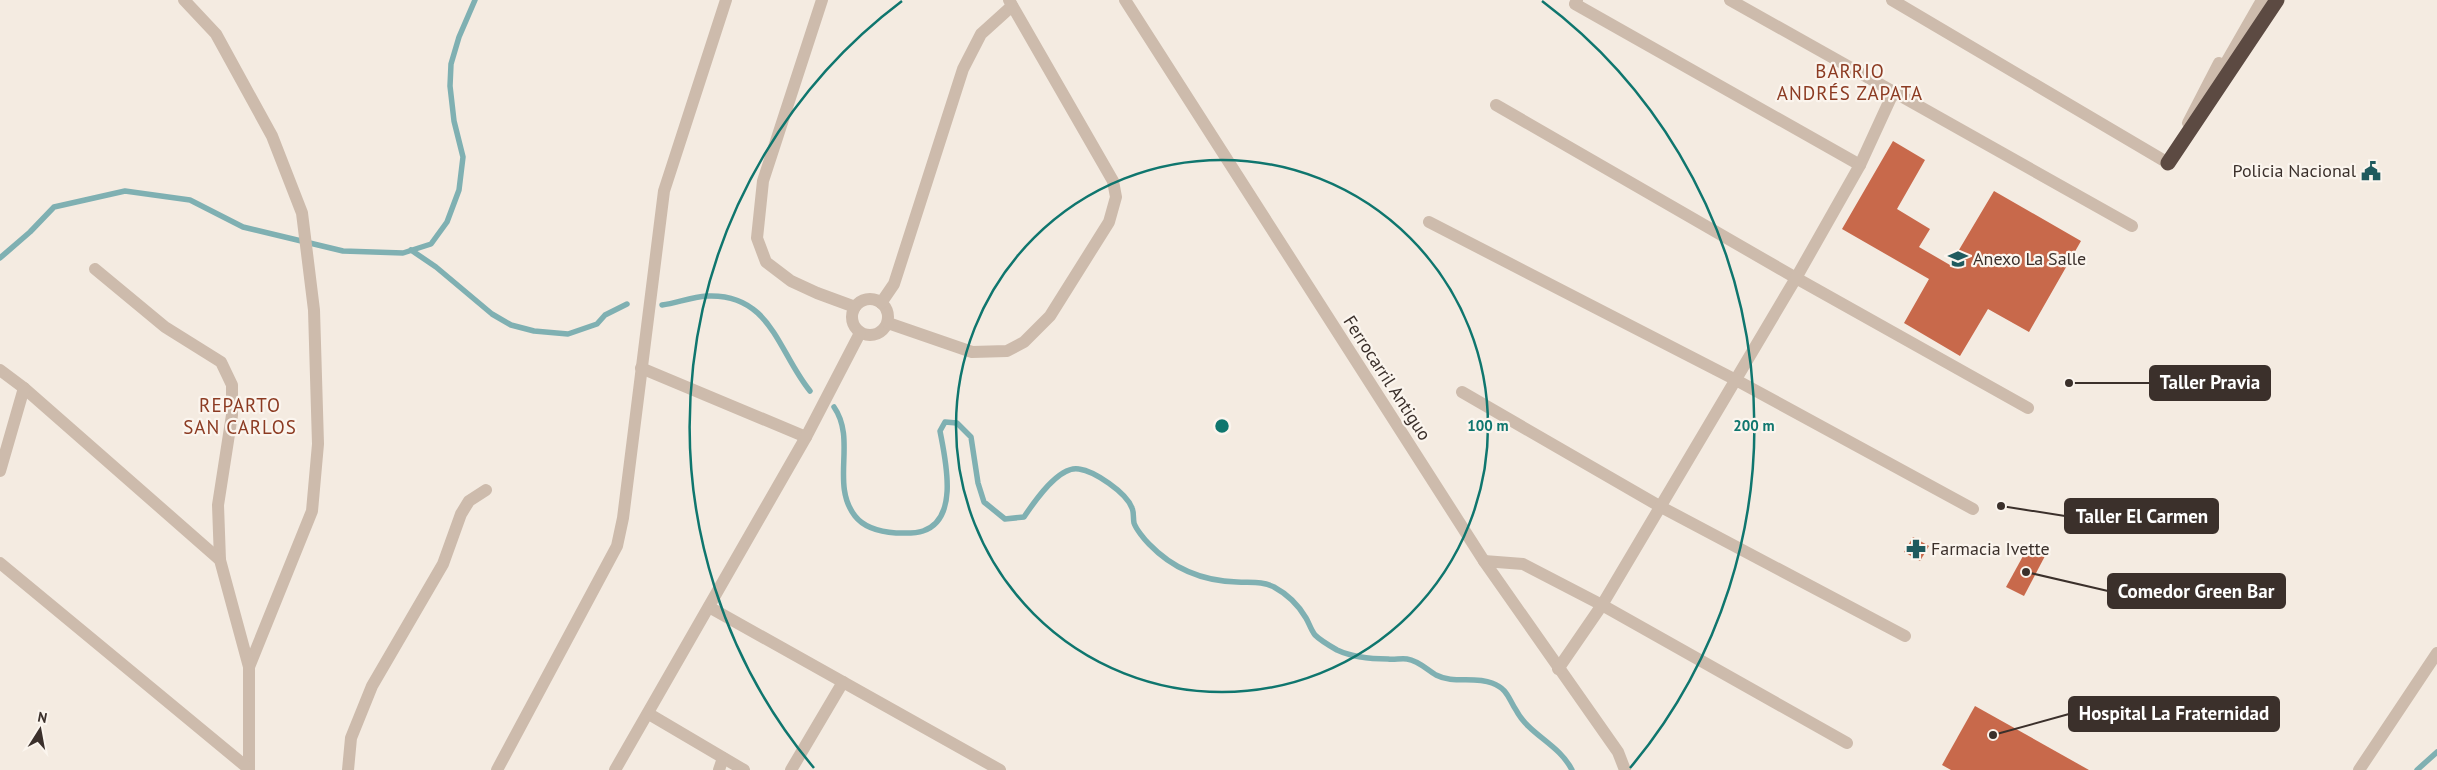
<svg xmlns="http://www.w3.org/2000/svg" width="2437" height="770" viewBox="0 0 2437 770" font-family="'PT Sans',sans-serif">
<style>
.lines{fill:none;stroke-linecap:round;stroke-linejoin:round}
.stream{stroke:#7fb0b2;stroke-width:5.5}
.building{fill:#c8694b}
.minor{stroke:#cdbbac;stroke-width:12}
.highway{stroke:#5c4a42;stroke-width:15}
.ring{fill:none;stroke:#0f766e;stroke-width:2.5}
.labels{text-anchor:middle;stroke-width:4.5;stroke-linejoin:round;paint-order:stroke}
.poi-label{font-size:18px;fill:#3b302b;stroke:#fbf5ee;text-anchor:start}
.street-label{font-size:18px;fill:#3b302b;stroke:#fbf5ee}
.neighbourhood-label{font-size:19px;letter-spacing:1px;fill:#8c3b22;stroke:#fbf5ee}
.centre{fill:#0f766e;stroke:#fbf5ee;stroke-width:2.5}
.ring-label{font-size:15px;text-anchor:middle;font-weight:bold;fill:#0f766e;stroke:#fbf5ee;stroke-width:4.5;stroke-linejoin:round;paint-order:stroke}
.leader{fill:none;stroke:#3b302b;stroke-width:2}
.callout-dot{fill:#3b302b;stroke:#fbf5ee;stroke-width:2}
.callout{fill:#3b302b;stroke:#3b302b;stroke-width:2}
.callout-label{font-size:19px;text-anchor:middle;font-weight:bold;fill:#fff}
</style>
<rect width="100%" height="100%" fill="#f4ebe1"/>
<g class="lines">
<g class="stream">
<path d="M411,250l25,17 56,47 19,11 23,6 34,3 29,-10 8,-9 22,-11"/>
<path d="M0,258l30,-26 24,-25 71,-16 65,9 53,27 100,24 60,2 28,-9 16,-22 12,-32 4,-33 -9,-36 -4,-35 1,-22 8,-27 16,-37"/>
<path d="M662,305c15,-2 29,-8 45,-9 64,-3 71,56 103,95"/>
<path d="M834,407c23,33 -4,77 21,109 10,13 27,16 41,17 9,0 19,1 27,-2 37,-12 22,-73 17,-100l5,-9 12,1 14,14 7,46 6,19 21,17 19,-2c10,-15 35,-52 55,-48 15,2 47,23 53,39 2,4 1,10 2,15 2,6 10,16 15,21 24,25 54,37 88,38 13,1 25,-1 37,5 13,7 25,19 32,31 3,5 5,12 9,17 5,5 15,11 22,15 15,7 34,9 51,9 6,1 13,-1 19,0 12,2 19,10 29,16 17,9 38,1 56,8 16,6 16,15 24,27 13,25 43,34 56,60"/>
<path d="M2417,770l20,-18"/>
</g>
</g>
<g class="building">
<path d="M1893,141l32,19 -28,49 33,20 -11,18 31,18 44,-74 87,50 -52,91 -41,-23 -28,47 -56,-33 25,-44 -87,-50z"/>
<path d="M1913,537l16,9 -9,15 -16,-9z"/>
<path d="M2028,547l17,9 -21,40 -18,-9z"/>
<path d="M1975,706l114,64h-138l-9,-5z"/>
</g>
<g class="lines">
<g class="minor">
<path d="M184,0l32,34 56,102 30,77 12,97 4,134 -6,67 -63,156"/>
<path d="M822,0l-59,181 -6,57 9,24 25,19 26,12 38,14"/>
<path d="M1125,0l359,561 134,191 7,18"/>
<path d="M1577,0l-2,4 285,161"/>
<path d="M1730,0l402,226"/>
<path d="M1892,0l276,163"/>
<path d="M2219,75l43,-75"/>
<path d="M1496,105l300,173 232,130"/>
<path d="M2188,123l31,-60"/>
<path d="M1429,222l307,158 237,129"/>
<path d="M95,269l70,58 56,35 11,23v30l-14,90 2,55"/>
<circle cx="870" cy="317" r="18"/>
<path d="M881,303l13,-19 69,-215 18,-35 31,-28"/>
<path d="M888,323l84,29 35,-1 17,-9 26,-26 59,-94 7,-25 -3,-16 -104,-181"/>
<path d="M641,368l165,69"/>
<path d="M0,370l24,18 196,172 29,107v103"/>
<path d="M1462,392l199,115 244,129"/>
<path d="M0,471l24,-83"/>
<path d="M1484,561l39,3 79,41 245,138"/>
<path d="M0,563l249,206"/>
<path d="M709,607l291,163"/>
<path d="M1558,669l44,-64 194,-327 64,-113 34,-74"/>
<path d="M649,714l95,56"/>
<path d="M348,770l3,-32 21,-52 71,-122 18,-50 8,-13 17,-11"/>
<path d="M497,770l120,-224 6,-28 41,-327 62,-191"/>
<path d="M615,770l191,-333 54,-104"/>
<path d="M719,770l4,-12"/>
<path d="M791,770l52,-88"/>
<path d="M2359,770l78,-117"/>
</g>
<path class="highway" d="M2168,163l109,-163"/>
</g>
<g class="ring">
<circle cx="1222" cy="426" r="266"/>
<path d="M814 768A532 532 0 0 1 902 1M1542 1A532 532 0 0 1 1630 768"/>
</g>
<defs>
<symbol id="civic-bare" viewBox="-9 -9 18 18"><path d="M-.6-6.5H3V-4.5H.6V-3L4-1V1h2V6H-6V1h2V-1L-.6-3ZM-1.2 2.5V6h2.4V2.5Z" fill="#1f5a5e" stroke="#fbf5ee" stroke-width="2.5" paint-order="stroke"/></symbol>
<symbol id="school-bare" viewBox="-9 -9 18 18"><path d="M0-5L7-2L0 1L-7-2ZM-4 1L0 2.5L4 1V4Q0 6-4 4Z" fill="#1f5a5e" stroke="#fbf5ee" stroke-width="2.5" paint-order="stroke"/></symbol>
<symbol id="pharmacy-bare" viewBox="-9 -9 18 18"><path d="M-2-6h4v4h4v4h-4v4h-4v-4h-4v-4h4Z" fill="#1f5a5e" stroke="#fbf5ee" stroke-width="2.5" paint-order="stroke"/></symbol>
</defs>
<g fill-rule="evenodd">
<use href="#civic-bare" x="2357" y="157" width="28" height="28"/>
<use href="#school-bare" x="1944" y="245" width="28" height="28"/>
<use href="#pharmacy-bare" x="1902" y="535" width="28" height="28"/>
</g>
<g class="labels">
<g class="poi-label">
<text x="2356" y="177" text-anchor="end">Policia Nacional</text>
<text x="1973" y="265">Anexo La Salle</text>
<text x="1931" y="555">Farmacia Ivette</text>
</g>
<g class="street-label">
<text transform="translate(1387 378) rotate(57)" y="6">Ferrocarril Antiguo</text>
</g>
<g class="neighbourhood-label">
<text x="1850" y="78">BARRIO<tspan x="1850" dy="22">ANDRÉS ZAPATA</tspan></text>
<text x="240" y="412">REPARTO<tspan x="240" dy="22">SAN CARLOS</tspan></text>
</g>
</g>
<circle cx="1222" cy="426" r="8" class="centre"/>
<g class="ring-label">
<text x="1488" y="431">100 m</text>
<text x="1754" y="431">200 m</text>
</g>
<path class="leader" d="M2069 383L2150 383M2001 506L2065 516M2026 572L2108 591M1993 735L2069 714"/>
<g class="callout-dot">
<circle cx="2069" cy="383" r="5"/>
<circle cx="2001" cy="506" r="5"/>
<circle cx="2026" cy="572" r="5"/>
<circle cx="1993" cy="735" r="5"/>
</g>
<g class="callout">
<rect x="2150" y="366" width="120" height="34" rx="5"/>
<rect x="2065" y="499" width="153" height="34" rx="5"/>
<rect x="2108" y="574" width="177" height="34" rx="5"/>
<rect x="2069" y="697" width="210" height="34" rx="5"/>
</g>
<g class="callout-label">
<text x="2210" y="389">Taller Pravia</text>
<text x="2142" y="523">Taller El Carmen</text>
<text x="2196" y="598">Comedor Green Bar</text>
<text x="2174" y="720">Hospital La Fraternidad</text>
</g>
<g transform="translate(40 730) rotate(11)" stroke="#fbf5ee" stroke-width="4" paint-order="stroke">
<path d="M0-4L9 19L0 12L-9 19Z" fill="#3b302b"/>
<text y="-8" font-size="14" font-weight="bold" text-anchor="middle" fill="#3b302b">N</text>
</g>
</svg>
